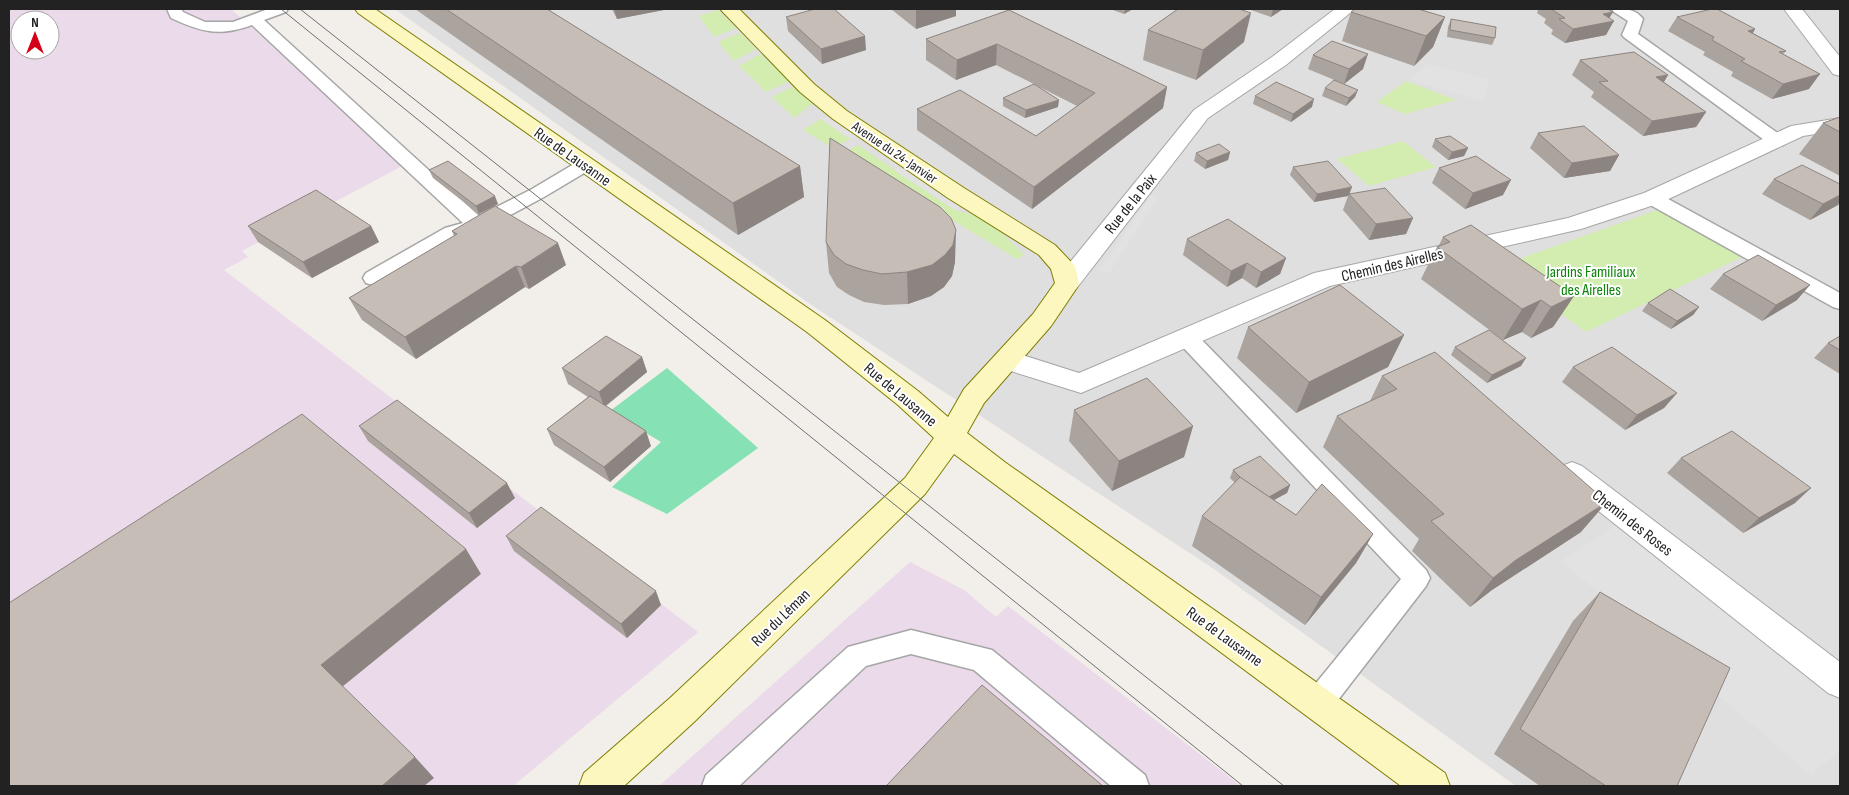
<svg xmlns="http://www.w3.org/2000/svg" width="1849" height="795" viewBox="0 0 1849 795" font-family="'Sofia Sans Condensed',sans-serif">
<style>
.residential{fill:#e0dfdf}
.industrial{fill:#ebdaea;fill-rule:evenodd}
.grass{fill:#d3ecaf}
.pitch{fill:#86e1b4}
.parking{fill:#e2e2e2}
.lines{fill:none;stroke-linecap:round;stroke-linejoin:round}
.lane-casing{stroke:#a6a6a6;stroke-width:3}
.street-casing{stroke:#a6a6a6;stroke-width:2}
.secondary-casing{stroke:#7e7e03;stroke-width:2}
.lane{fill:#fff;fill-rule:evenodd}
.street{fill:#fff;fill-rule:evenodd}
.secondary{fill:#fbf7be;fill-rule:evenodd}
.tram{stroke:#707070;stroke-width:1}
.wall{fill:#aba39d}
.shaded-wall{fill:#8b8480}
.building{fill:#c7bdb7;stroke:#8b8480}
.labels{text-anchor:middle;stroke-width:4;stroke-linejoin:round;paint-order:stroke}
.far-street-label{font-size:14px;fill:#222;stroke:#fff}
.street-label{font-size:16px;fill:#222;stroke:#fff}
.park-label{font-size:16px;fill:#0e850a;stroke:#fff}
</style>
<rect width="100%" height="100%" fill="#f2eee9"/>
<path class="residential" d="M395,9h1445v777h-324l-302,-217 -401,-263z"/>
<g class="industrial">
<path d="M9,9h222l173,156 -162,86 6,6 -24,13 474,362 -185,154h-504zM20,20h30v30h-30z"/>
<path d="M910,562l54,28 32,27 12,-11 233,180h-582z"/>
</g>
<g class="grass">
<path d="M718,10l18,18 -22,9 -15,-21z"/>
<path d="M740,33l16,16 -22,12 -16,-19z"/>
<path d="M760,54l30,27 -24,11 -27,-26z"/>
<path d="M1406,81l50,19 -51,14 -28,-12z"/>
<path d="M796,85l20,16 -22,17 -22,-21z"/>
<path d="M821,119l29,20 -17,9 -30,-18z"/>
<path d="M1403,141l33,26 -67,19 -32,-27z"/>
<path d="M858,145l97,65 22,6 24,16 23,23 -7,4 -175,-105z"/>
<path d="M1663,208l83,47 -160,77 -90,-65z"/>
</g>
<path class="pitch" d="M667,368l91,80 -91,66 -55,-27 49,-45 -51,-31z"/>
<g class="parking">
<path d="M1428,64l62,16 -8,21 -72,-21z"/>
<path d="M832,114l29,20 -11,5 -29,-20z"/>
<path d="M903,165l61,40 -9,5 -61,-40z"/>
<path d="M1151,195l8,2 -50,76 -9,-3z"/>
<path d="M1620,523l220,176v51l-29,25 -250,-214z"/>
</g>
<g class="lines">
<defs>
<g id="lane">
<path d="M167,9h14l2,3 22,10h28l35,-13h20l-2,3 -22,8 215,196 53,-27 47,-28 6,-1 6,1 3,4 -3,4 -47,28 -60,32 -25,7 -79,47 -7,2 -7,-2 -3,-5 3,-5 79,-45 18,-5 -211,-198c-33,12 -51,7 -81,-7z"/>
<path d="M1612,9c12,0 23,-1 31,10l-5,15 145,103 3,4 -3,4 -6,1 -6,-1 -146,-107 -3,-3 6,-14 -14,-9z"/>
<path d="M1652,192l7,2 181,99v16l-7,-2 -188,-105 -2,-4 2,-4z"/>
<path d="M1187,331l8,2 231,237 4,8 -4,8 -98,127 -10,4 -10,-4 -4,-10 4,-10 93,-114 -222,-236 -3,-5 3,-5z"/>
<path d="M911,630l81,20 153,125 4,11h-38l-137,-116 -63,-16 -45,12 -127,120h-37l4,-11 142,-128z"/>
</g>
<g id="street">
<path d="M1335,9h20l-69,56 -78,53 -132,171 -9,2 -9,-2 -3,-6 3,-6 136,-167 78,-53z"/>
<path d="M1784,9h18l38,48v19l-7,-2z"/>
<path d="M1840,118v12l-37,6 -143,67 -79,26 -251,57 -249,107 -83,-26 -4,-7 4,-7 9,-3 72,23 235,-100 254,-55 76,-25 147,-67z"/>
<path d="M1572,462l10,4 258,196v36l-12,-5 -266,-211 -5,-8 5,-8z"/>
</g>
<path id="secondary" d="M355,9h20l450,311 93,71 30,26 16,-28 69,-75 22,-31 -4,-14 -12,-14 -91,-57 -115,-79 -33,-27 -80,-83h19l75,75 33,27 117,77 91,57 20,21 4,17 -3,6 -25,37 -67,77 -17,30 39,30 439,310 5,13h-49l-447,-332 -29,40 -231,228 -70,64h-45l5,-13 86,-75 235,-220 29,-40 -36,-33 -91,-73 -449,-319z"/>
</defs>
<use href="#lane" class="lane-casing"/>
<use href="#street" class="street-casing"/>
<use href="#secondary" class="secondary-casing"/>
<use href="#lane" class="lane"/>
<use href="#street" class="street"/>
<use href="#secondary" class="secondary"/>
<g class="tram">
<path d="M281,9l962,777"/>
<path d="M300,9l984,777"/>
</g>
</g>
<g class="wall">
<path d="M415,9h132l253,157 4,31 -66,38z"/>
<path d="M612,9h57l-52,10z"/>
<path d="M891,9h65v7l-40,13z"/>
<path d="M1110,9h23l-9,5z"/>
<path d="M1248,9h35l-12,8z"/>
<path d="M1536,9h72l2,9 -4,17 -41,8 -14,-9 2,-4 -9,-7 2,-4 -9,-6 1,-3z"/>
<path d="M1009,10l158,77 -4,21 -131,101 -115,-79v-21l119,27 41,-30 -81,-41 -40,15 -30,-20v-21z"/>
<path d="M1351,12l94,5 -12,30 -19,19 -72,-25z"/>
<path d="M786,17l80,33 -44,14 -34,-33z"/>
<path d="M1677,17l78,12 -2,4 33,18 -3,3 26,35 -37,10 -41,-23 2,-4 -30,-17 2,-3 -37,-21z"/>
<path d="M1451,19l44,19 -3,7 -45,-8 1,-10z"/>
<path d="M1148,30l96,12 -48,38 -53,-20z"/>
<path d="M1313,55l50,14 -19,15 -36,-15z"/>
<path d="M1580,60l88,15 -4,7 42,30 -10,15 -53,9 -52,-39 3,-5 -22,-17z"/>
<path d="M1325,88l30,9 -9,9 -24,-10z"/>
<path d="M1255,96l57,11 -21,15 -38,-18z"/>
<path d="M1003,98l55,9 -33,11 -22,-12z"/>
<path d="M1840,117v59l-41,-22 24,-31z"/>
<path d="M1538,133l81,22 -9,16 -46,7 -34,-30z"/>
<path d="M1435,139l33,9 -4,8 -16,4 -16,-13z"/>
<path d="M1230,152l-2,8 -23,9 -11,-8 2,-8z"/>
<path d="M1293,167l57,27 63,24 -7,16 -37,6 -26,-30 5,-14 -34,6 -24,-27z"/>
<path d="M1439,168l64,27 -38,14 -33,-26z"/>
<path d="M429,170l69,34 -19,10 -46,-36z"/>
<path d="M1774,179l64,26 -28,15 -48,-26z"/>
<path d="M248,226h123l8,16 -67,36 -54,-36z"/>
<path d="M452,231l114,34 -37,24 -4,-2 -109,72 -54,-39 -13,-22 105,-62z"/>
<path d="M1443,237l131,59 -21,31 -22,11 -9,-6 -19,8 -82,-61 16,-32h1z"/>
<path d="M1187,239l99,19 -6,16 -24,14 -14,-10 -15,9 -44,-32z"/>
<path d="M826,242l129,20 -3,14 -8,11 -13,9 -23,8 -24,1 -20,-3 -15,-7 -12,-8 -8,-14z"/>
<path d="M1723,274l74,26 -35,21 -52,-32z"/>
<path d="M1648,303l51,4 -6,8 -22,14 -29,-18z"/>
<path d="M1248,327l156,8 -16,32 -92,46 -59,-55z"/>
<path d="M1840,336v38l-26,-16 14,-15z"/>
<path d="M1455,347l66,19 -34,17 -36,-28z"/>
<path d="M642,357l5,15 -41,34 45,40 -41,36 -56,-37 -7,-16 41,-32 -20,-13 -6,-16z"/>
<path d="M1573,367l104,26 -13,15 -39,22 -63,-48z"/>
<path d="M1382,376l199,156 -89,58 -22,17 -58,-56 7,-12 -96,-92 14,-31 33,-15z"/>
<path d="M1074,410l119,16 -9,31 -72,34 -43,-50z"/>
<path d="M359,426l156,72 -38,30 -109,-87z"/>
<path d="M1681,458l114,45 -52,30 -76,-60z"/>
<path d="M1233,470l57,15 -3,8 -13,7 22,15 77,19 -17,29 -51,62 -113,-79 10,-30 33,-33 -5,-5z"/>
<path d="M506,536l155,69 -34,33 -113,-87z"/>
<path d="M1600,592l77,194h-137l-46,-32 79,-133z"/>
</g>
<g class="shaded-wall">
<path d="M614,9h55l-52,10z"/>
<path d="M916,9h40v7l-40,13z"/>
<path d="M1125,9h8l-9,5z"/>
<path d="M1273,9h10l-12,8z"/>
<path d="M1599,9l14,3 -6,10 7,-1 -8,14 -41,8 8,-14z"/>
<path d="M1251,13l-7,29 -48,38 7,-30z"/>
<path d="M1445,17l-12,30 -19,19 12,-30z"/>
<path d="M1755,29l-9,15 2,-13z"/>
<path d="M865,36l1,14 -44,14 -1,-15z"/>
<path d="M997,44l-1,21 -40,15 1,-20z"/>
<path d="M1368,54l-5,15 -19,15 5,-15z"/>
<path d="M1820,74l-11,15 -37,10 11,-15z"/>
<path d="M1668,75l-9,15 -3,-13z"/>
<path d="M1167,87l-4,21 -131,101 2,-22z"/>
<path d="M1358,90l-3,7 -9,9 3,-8z"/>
<path d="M1314,99l-2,8 -21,15 2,-8z"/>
<path d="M1059,100l-1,7 -33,11 1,-8z"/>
<path d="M1706,112l-10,15 -53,9 9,-15z"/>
<path d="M1468,148l-4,8 -16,4 4,-8z"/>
<path d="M1230,152l-2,8 -23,9 2,-8z"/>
<path d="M1619,155l-9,16 -46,7 8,-15z"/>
<path d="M800,166l4,31 -66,38 -5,-32z"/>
<path d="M1511,180l-8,15 -38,14 8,-16z"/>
<path d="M1352,187l-3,8v-1l-1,2 -34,6 3,-8z"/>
<path d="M1840,195v7l-2,3 -28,15 13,-16z"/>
<path d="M495,196l3,8 -19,10 -3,-8z"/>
<path d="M1413,218l-7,16 -37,6 7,-16z"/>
<path d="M371,226l8,16 -67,36 -9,-16z"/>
<path d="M956,230l-1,32 -3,14 -8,11 -13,9 -23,8 -1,-32z"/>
<path d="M558,243l8,22 -37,24 -8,-22z"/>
<path d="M1286,258l-6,16 -24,14 5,-16z"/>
<path d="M1247,263l-5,15 -15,9 4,-16z"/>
<path d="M516,266l9,21 -109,72 -11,-22z"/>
<path d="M1810,285l-13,15 -35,21 14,-16z"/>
<path d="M1574,296l-21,31 -22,11 20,-31z"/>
<path d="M1541,300l-19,32 -19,8 19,-31z"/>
<path d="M1699,307l-6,8 -22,14 6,-8z"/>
<path d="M1404,335l-16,32 -92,46 13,-31z"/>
<path d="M642,357l5,15 -43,35 -5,-15z"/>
<path d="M1526,358l-5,8 -34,17 5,-8z"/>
<path d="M1677,393l-13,15 -39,22 12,-15z"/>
<path d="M1193,426l-9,31 -72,34 7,-30z"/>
<path d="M646,431l5,15 -41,36 -6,-15z"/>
<path d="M507,483l8,15 -38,30 -8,-15z"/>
<path d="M1290,485l-3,8 -28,15 4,-8z"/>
<path d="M1811,488l-16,15 -52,30 16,-15z"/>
<path d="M1607,502l-26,30 -89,58 -22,17 23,-29 23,-18z"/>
<path d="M1373,534l-17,29 -51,62 16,-28z"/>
<path d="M466,549l15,25 -139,113 -21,-22z"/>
<path d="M656,591l5,14 -34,33 -6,-14z"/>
<path d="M415,757l19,21 -10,8h-42z"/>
</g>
<g class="building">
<path d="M446,9h101l253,157 -67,37z"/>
<path d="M815,9h19l31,27 -44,13 -35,-32z"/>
<path d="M1178,9h61l12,4 -48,37 -55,-20z"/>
<path d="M1355,9h63l27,8 -19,19 -75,-24z"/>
<path d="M1551,9h57l5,3 -10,2 11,7 -41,8 -14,-10 6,-1z"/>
<path d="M1712,9h5l38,20 -7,2 38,20 -7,1 41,22 -37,10 -42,-23 4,-2 -33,-19 2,-3 -37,-20z"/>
<path d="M1009,10l158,77 -133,100 -117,-78 43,-19 76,46 59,-43 -98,-49 -40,16 -31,-21z"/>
<path d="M1451,19l45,8 -1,11 -45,-8z"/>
<path d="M1332,41l36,13 -19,15 -36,-14z"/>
<path d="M1634,52l34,23 -12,2 50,35 -54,9 -53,-39 9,-1 -28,-21z"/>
<path d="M1334,80l24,10 -9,8 -24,-10z"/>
<path d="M1276,82l38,17 -21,15 -38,-18z"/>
<path d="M1034,84l25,16 -33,10 -23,-12z"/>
<path d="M1840,117v15l-17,-9z"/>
<path d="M1584,126l35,29 -47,8 -34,-30z"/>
<path d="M1450,136l18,12 -16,4 -17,-13z"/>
<path d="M830,138l110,69 11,11 5,12 -3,15 -8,10 -13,10 -25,7 -25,2 -19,-4 -17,-6 -12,-9 -8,-13z"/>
<path d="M1219,144l11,8 -23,9 -11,-8z"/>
<path d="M1476,156l35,24 -38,13 -34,-25z"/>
<path d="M448,161l47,35 -19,10 -47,-36z"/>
<path d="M1328,161l24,26 -35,7 -24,-27z"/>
<path d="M1802,165l38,19v11l-17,9 -49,-25z"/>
<path d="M1385,188l28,30 -37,6 -27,-30z"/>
<path d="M316,190l55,36 -68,36 -55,-36z"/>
<path d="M495,206l63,37 -37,24 -5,-1 -111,71 -56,-39 108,-64 -5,-3z"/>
<path d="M1228,219l58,39 -25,14 -14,-9 -16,8 -44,-32z"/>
<path d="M1471,225l103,71 -23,11 -10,-7 -19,9 -85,-62 13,-5 -7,-5z"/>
<path d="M1758,255l52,30 -34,20 -53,-31z"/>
<path d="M1340,285l64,50 -95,47 -61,-55z"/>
<path d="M1670,289l29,18 -22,14 -29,-18z"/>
<path d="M1489,330l37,28 -34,17 -37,-28z"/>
<path d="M606,336l36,21 -43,35 -37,-24z"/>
<path d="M1840,336v14l-12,-7z"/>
<path d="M1612,347l65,46 -40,22 -64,-48z"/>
<path d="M1435,352l172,150 -91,58 -23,18 -62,-57 13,-7 -107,-98 60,-27 -15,-13z"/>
<path d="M1147,378l46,48 -74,35 -45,-51z"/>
<path d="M590,396l56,35 -42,36 -57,-38z"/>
<path d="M397,400l110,83 -38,30 -110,-87z"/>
<path d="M302,414l164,135 -145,116 94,92 -33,29h-373v-183z"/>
<path d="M1732,431l79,57 -52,30 -78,-60z"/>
<path d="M1260,456l30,29 -21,12 -28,-19 -8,-8z"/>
<path d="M1240,477l56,38 26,-31 51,50 -52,63 -119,-81z"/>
<path d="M541,507l115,84 -35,33 -115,-88z"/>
<path d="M1600,592l130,76 -53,118h-71l-86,-57z"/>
<path d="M982,685l121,101h-217z"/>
</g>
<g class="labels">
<g class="far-street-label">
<text transform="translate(895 152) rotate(34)" y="5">Avenue du 24-Janvier</text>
</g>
<g class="street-label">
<text transform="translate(573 156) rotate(35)" y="6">Rue de Lausanne</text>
<text transform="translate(1130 203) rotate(-51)" y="6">Rue de la Paix</text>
<text transform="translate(1392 264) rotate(-13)" y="6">Chemin des Airelles</text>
<text transform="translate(901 394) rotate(40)" y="6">Rue de Lausanne</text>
<text transform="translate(1633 522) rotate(38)" y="6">Chemin des Roses</text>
<text transform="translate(780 617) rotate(-44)" y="6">Rue du Léman</text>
<text transform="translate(1225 636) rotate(36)" y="6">Rue de Lausanne</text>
</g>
<g class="park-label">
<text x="1591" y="277">Jardins Familiaux<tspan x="1591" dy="18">des Airelles</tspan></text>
</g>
</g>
<rect width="1849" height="795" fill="none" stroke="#222222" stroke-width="20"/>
<g transform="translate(35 35)"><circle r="24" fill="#ffffff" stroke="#a7a7a7"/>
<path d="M0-4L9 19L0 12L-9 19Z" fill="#d30017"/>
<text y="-8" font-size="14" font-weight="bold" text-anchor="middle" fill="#222222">N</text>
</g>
</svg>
